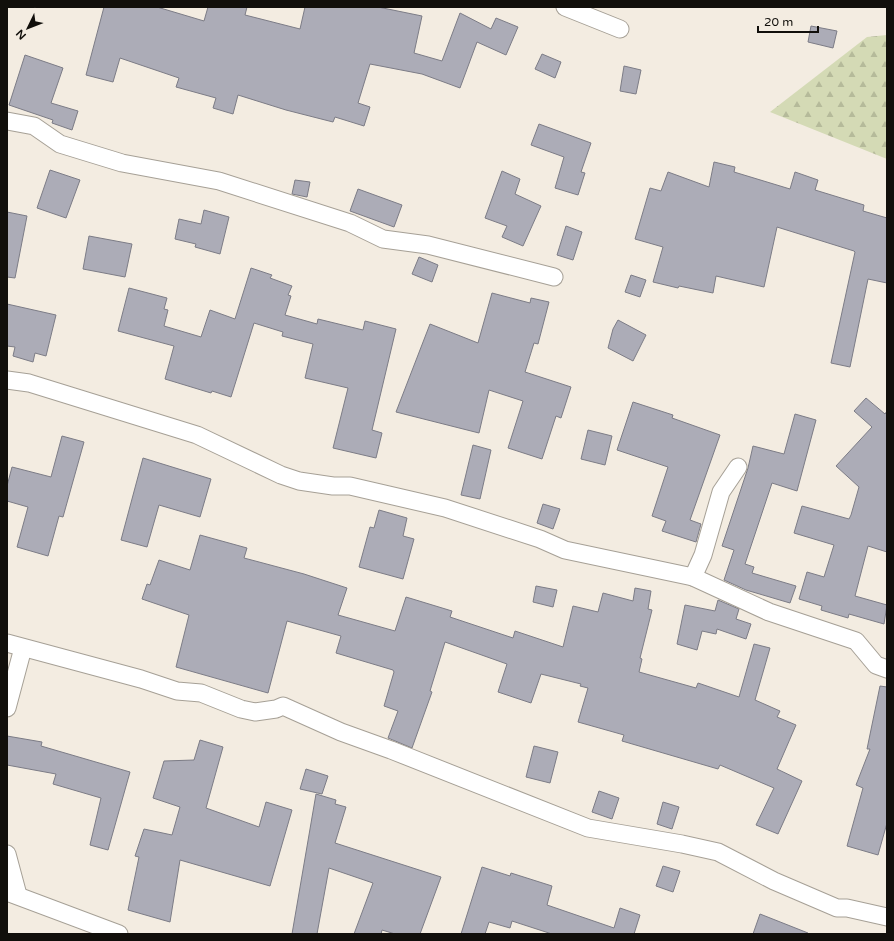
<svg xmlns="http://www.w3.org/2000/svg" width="894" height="941" viewBox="0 0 894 941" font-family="'Varela Round',sans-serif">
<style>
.forest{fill:url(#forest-firs)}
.building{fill:#acacb7;stroke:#7c7c86}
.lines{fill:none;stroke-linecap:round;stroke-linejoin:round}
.minor-casing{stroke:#a6a096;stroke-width:19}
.minor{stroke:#fff;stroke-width:17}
</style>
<defs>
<pattern id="forest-firs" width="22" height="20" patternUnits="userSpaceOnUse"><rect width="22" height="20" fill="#d4dab5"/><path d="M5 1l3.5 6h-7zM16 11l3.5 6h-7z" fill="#b5ba9a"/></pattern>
</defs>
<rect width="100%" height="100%" fill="#f3ece1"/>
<path class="forest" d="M887,35v124l-117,-47 97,-75z"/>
<g class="building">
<path d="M104,7h53l47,14 4,-14h39l-2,8 55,14 5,-22h73l44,9 -8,37 28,8 18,-48 31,16 5,-11 22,9 -12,28 -29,-13 -17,46 -38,-14 -52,-10 -12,39 12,4 -6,19 -29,-9 -2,5 -47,-12 -48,-15 -5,19 -20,-6 3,-10 -40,-11 3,-9 -59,-20 -7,24 -27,-7z"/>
<path d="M811,26l26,5 -4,17 -25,-6z"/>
<path d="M542,54l19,8 -6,16 -20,-9z"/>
<path d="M25,55l38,13 -12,35 27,8 -6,19 -20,-7 1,-3 -44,-15z"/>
<path d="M624,66l17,4 -5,24 -16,-3z"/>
<path d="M539,124l52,19 -10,29 4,1 -7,22 -23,-7 9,-31 -33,-12z"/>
<path d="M714,162l21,5 -1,5 56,17 5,-17 23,8 -3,10 49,15 -1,6 24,7v65l-19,-4 -18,88 -19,-4 24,-111 -1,-1 -77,-24 -13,60 -48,-11 -3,17 -34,-7 -1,2 -25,-6 10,-35 -28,-8 15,-51 11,3 7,-19 41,15z"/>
<path d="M50,170l30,10 -14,38 -29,-10z"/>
<path d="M502,171l18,8 -5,15 26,12 -18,40 -21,-9 5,-11 -22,-8z"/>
<path d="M295,180l15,2 -3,15 -15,-3z"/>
<path d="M358,189l44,16 -8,22 -44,-16z"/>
<path d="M204,210l25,7 -9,37 -25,-7 1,-3 -21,-5 4,-20 22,5z"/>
<path d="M7,212l20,4 -12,62 -8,-1z"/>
<path d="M566,226l16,6 -9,28 -16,-5z"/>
<path d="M89,236l43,8 -7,33 -42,-8z"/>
<path d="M419,257l19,8 -6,17 -20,-8z"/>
<path d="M251,268l21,7 -2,3 22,8 -4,9 3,1 -6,19 32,9 1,-5 45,11 2,-9 31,8 -24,101 10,3 -6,25 -43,-10 15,-60 -43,-10 8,-34 -31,-8 1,-4 -29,-9 -23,74 -19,-6 -1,2 -46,-14 9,-33 -56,-15 11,-43 38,10 -3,11 4,1 -4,16 37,11 9,-27 25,9z"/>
<path d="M631,275l15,5 -6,17 -15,-5z"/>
<path d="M492,293l38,10 1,-5 18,4 -11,42 -4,-1 -9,29 46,15 -10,31 -5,-2 -14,43 -34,-11 15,-47 -34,-11 -10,43 -83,-21 34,-88 48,19z"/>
<path d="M7,304l49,11 -10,41 -11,-3 -2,9 -20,-6 2,-9 -8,-1z"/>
<path d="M618,320l28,15 -13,26 -25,-13 5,-19z"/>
<path d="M866,398l19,16 2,-3v141l-19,-6 -13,50 32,9 -3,19 -35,-10 -1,4 -27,-8 1,-4 -23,-7 8,-27 17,5 10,-32 -40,-12 8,-27 47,13 2,-4 8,-28 -23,-21 36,-39 -18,-16z"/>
<path d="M633,402l40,13 -1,3 48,17 -30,85 11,4 -5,18 -34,-11 4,-10 -14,-5 16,-49 -51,-17z"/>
<path d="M795,414l21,6 -19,71 -25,-8 -27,81 9,3 -2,6 44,13 -6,17 -44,-13 -22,-10 10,-30 -12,-4 26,-78 5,-22 31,8z"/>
<path d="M588,430l24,6 -7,29 -24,-6z"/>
<path d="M62,436l22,6 -21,75 -4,-1 -11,40 -31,-9 11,-40 -21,-6v-15l5,-19 39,10z"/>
<path d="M473,445l18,5 -11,49 -19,-4z"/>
<path d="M143,458l68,21 -11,38 -41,-12 -12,42 -26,-7z"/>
<path d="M543,504l17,5 -7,20 -16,-6z"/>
<path d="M379,510l28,8 -4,18 11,3 -11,40 -44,-12 11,-40 4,1z"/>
<path d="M200,535l47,13 -3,10 60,16 43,14 -9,27 57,16 11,-34 46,14 -2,6 63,21 2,-7 48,16 10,-41 25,6 5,-19 30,8 2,-13 16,3 -3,18 4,1 -12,48 2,1 -3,13 57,16 2,-5 41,14 15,-53 16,4 -15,52 25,11 -3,6 19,8 -19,44 25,12 -24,53 -22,-9 18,-37 -54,-23 -2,4 -96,-28 2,-6 -46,-13 10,-34 -8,-2 1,-2 -40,-10 -10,29 -33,-11 9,-28 -62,-22 -15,49 2,1 -20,56 -24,-10 10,-27 -14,-5 10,-34 -1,-2 -57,-17 5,-17 -54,-15 -19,72 -92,-26 13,-52 -47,-16 5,-15 3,1 9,-25 31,10z"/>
<path d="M536,586l21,4 -4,17 -20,-5z"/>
<path d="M718,600l21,9 -3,10 15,5 -5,15 -29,-10 -1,5 -14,-3 -5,19 -20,-6 8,-39 30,6z"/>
<path d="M880,686l7,1v136l-9,32 -31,-9 16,-58 -7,-3 14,-36h-3z"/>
<path d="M7,736l35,6 -1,4 89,26 -22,78 -18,-5 11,-47 -48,-14 3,-10 -49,-9z"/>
<path d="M200,740l23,7 -17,61 53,19 7,-25 26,8 -22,76 -90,-26 -10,62 -42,-12 11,-53 -4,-1 9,-27 28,6 8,-28 -27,-9 11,-37 30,-1z"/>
<path d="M534,746l24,6 -8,31 -24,-6z"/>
<path d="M306,769l22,7 -6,18 -22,-5z"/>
<path d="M599,791l20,7 -7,21 -20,-7z"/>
<path d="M316,794l20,6 -1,4 11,3 -11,36 106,34 -21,57h-25l-13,-4 -1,4h-27l19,-51 -44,-15 -12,66h-25z"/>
<path d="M663,802l16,5 -7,22 -15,-5z"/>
<path d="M663,866l17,5 -7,21 -17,-6z"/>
<path d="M482,867l28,9 1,-3 41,13 -5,19 67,23 6,-20 20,7 -6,19h-82l-40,-13 -2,7 -21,-6 -4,12h-24z"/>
<path d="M760,914l48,19v1h-55z"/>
</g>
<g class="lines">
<defs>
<g id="minor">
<path d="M565,7l55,22"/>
<path d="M7,121l27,5 26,18 62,19 97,18 131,42 33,16 45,6 126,32"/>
<path d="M7,380l22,3 168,52 84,40 18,6 34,5h17l95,22 95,31 25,11 128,27 76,35 87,29 20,24 11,4"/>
<path d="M693,577l10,-22 18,-63 17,-25"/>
<path d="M7,643l134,36 36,12 24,2 40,16 14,3 21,-3 7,-3 58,26 50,18 197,78 94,16 36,8 56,29 63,27h10l40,9"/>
<path d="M7,708l16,-60"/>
<path d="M7,854l11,41"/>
<path d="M7,892l112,42"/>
</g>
</defs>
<use href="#minor" class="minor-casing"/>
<use href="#minor" class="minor"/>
</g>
<rect width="894" height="941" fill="none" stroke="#110f0b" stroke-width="16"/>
<g transform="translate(28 28) rotate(227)" stroke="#f3ece1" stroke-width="3" paint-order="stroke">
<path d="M0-3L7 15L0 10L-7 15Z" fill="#110f0b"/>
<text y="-6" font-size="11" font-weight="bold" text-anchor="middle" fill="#110f0b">N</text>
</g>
<path d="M758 26v6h60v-6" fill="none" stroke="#110f0b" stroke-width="2"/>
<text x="764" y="26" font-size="12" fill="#110f0b" stroke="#f3ece1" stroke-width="3" paint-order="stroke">20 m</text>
</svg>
